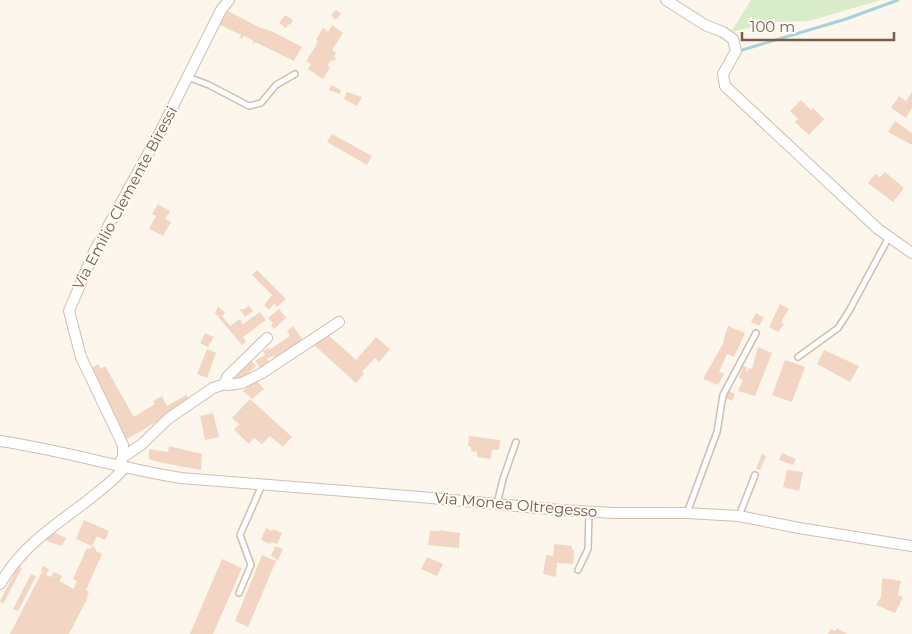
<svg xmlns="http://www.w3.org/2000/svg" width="912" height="634" viewBox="0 0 912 634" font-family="Montserrat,sans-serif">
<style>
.green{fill:#d8ecc9}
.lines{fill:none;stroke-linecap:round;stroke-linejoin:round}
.stream{stroke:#a5d3da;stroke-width:3}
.building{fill:#f3d5c3}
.lane-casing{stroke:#d1beb0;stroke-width:8}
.street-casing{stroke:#d1beb0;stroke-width:12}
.lane{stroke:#fff;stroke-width:5}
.street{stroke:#fff;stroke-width:10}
.labels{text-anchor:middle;stroke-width:4;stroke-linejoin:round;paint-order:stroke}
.street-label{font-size:15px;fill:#7a5c4d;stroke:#fffaf3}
</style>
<rect width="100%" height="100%" fill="#fdf6ec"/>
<path class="green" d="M751,0h130l-72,21 -37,1 -41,10z"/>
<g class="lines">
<path class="stream" d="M742,50l104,-31 52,-19"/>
</g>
<g class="building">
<path d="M336,10l5,4 -6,6 -4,-5z"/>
<path d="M228,11l33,17 10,3 31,16 -8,14 -39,-19 -1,2 -2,-1 2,-2 -10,-5 -2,3 -2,-2 1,-2 -21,-10z"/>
<path d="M285,15l8,5 -3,5 -2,-1 -2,4 -7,-5z"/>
<path d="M332,25l11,8 -11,17 4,3 -2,4 2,1 -2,3 -2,-1 -5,5 3,3 -7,11 -15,-10 3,-5 -5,-3 9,-14 3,1 -3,-2 3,-5 -2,-1 7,-12 5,4z"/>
<path d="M331,85l10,5 -1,4 -11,-4z"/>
<path d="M347,92l15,5 -5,9 -13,-7z"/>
<path d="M912,92v16l-6,10 -15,-10 8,-12 7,5z"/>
<path d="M801,100l10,10 2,-2 11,11 -15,16 -14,-13 3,-3 -8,-8z"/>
<path d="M895,121l17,12v12l-24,-13z"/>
<path d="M332,134l40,22 -5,9 -40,-23z"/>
<path d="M885,172l19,16 -11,14 -25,-19 7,-9 5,3z"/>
<path d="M158,204l12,7 -5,8 6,3 -8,14 -14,-7 7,-13 -4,-2z"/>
<path d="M257,270l29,29 -9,8 -3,-3 -5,6 -5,-5 8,-10 -20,-20z"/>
<path d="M780,304l9,5 -8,13 3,2 -6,8 -9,-5z"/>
<path d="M218,306l7,7 -3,3 8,10 10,-7 3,5 17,-12 6,8 -23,17 3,5 -4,3 -27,-32z"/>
<path d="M249,306l4,5 -8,6 -5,-7 1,-1 2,1z"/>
<path d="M279,309l7,9 -12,11 -3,-4 2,-2 -5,-5z"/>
<path d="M756,313l8,5 -5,8 -8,-4z"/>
<path d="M293,326l10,14 -28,18 -2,-2 -6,3 2,3 -9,6 -5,-7 10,-6 -2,-4 5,-3 1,2 21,-14 -3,-5z"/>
<path d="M728,326l17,7 -11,24 -7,-3 -8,18 5,2 -6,11 -15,-6 21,-37h-1z"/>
<path d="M205,333l9,4 -6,10 -8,-4z"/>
<path d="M327,334l29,26 20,-23 14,12 -11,13 -4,-4 -13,14 2,2 -8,9 -43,-39z"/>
<path d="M758,347l14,6 -17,43 -17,-5 5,-11 -4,-2 4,-12 4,1 -1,4 1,1 2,-4 3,1z"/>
<path d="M207,349l9,4 -9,25 -10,-4z"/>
<path d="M824,350l35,16 -9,16 -33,-18z"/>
<path d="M251,360l5,6 -17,15 -5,-7z"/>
<path d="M785,360l20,7 -13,35 -20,-7z"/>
<path d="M98,364l3,5 4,-3 29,51 21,-13 -2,-3 9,-5 5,10 19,-11 3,5 -26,18 -39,23 -33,-72z"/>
<path d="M256,380l8,9 -12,10 -9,-8z"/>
<path d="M729,391l6,3 -3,7 -6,-3z"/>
<path d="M250,399l42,38 -9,10 -13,-11 -8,8 -8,-6 -5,6 -15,-14 5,-6 -7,-6z"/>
<path d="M213,413l6,24 -14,3 -5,-24z"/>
<path d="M469,436l31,4 -1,10h-7l-1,9 -14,-2v-5l-6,-1v-4l-3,-1z"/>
<path d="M169,446l33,8 -1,16 -43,-8 -9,-3v-10l19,3z"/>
<path d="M782,453l14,6 -3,6 -14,-5z"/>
<path d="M762,454l4,2 -6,14 -4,-1z"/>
<path d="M787,470l16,2 -4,19 -16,-4z"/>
<path d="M84,520l25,11 -4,9 -8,-4 -5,10 4,3v2l6,3 -16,36 3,2 -2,4 1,1 -19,37h-59l32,-62 1,-1 -2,-1 2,-4 6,3 -3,6 5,2 3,-5 8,4 -3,5 15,8 3,-8 -4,-2 14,-31 3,1 2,-3 -16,-7z"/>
<path d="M266,528l6,3 1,-2 9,4 -5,11 -6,-2 -1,2 -9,-4z"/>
<path d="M439,530l21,3 -1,15 -31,-3 2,-14h9z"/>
<path d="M52,532l14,6 -4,8 -18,-6z"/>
<path d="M554,544l18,2v3l2,1 -1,14 -16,-1 -1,14 -13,-3 3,-19 7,1z"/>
<path d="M275,546l8,3 -5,11 -7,-4z"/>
<path d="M262,555l14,6 -28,66 -13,-6z"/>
<path d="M427,557l16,7 -6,12 -16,-7z"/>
<path d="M222,559l20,9 -29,66h-23z"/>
<path d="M18,566l4,2 -19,36 -3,-3z"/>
<path d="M31,574l5,2 -18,35 -5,-2z"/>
<path d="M882,578l19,3 -3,14 5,2 -8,16 -19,-8 5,-8z"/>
<path d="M837,628l1,1 10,5h-20l3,-5 4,2z"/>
</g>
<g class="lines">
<defs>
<g id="lane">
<path d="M188,77l21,8 40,21 12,-3 15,-18 19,-11"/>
<path d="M798,357l40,-29 11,-17 40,-74"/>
<path d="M497,504l6,-25 13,-37"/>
<path d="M687,513l30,-81 6,-37 33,-62"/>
<path d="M739,516l16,-41"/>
<path d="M578,570l10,-21 1,-37"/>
<path d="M239,593l12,-28 -11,-30 22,-50"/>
</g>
<g id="street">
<path d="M666,0l39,25 18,7 10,7 3,12 -13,23 2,12 153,143 34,24"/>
<path d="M225,384l2,-7 40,-39"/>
<path d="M0,441c61,9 120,27 181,37l239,19 141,13 53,3h73l52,3 60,12 113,18"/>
<path d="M123,457v-12l-42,-88 -12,-46 25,-59 65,-118 62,-124 8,-10"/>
<path d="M121,461l2,-4 18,-12 28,-27 44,-30 12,-4 3,1 14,-2 20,-10 77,-51"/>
<path d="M0,584c21,-37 54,-58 87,-83 13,-11 27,-20 38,-34"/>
</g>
</defs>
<use href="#lane" class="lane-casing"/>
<use href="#street" class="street-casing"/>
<use href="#lane" class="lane"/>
<use href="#street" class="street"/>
</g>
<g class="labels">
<g class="street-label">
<text transform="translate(125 198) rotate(-62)" y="5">Via Emilio Clemente Biressi</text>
<text transform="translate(516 505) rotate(5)" y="5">Via Monea Oltregesso</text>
</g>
</g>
<path d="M742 32v8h152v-8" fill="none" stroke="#7a5c4d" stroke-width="2.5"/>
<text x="750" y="32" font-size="15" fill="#7a5c4d" stroke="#fffaf3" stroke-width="4" paint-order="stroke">100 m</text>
</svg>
